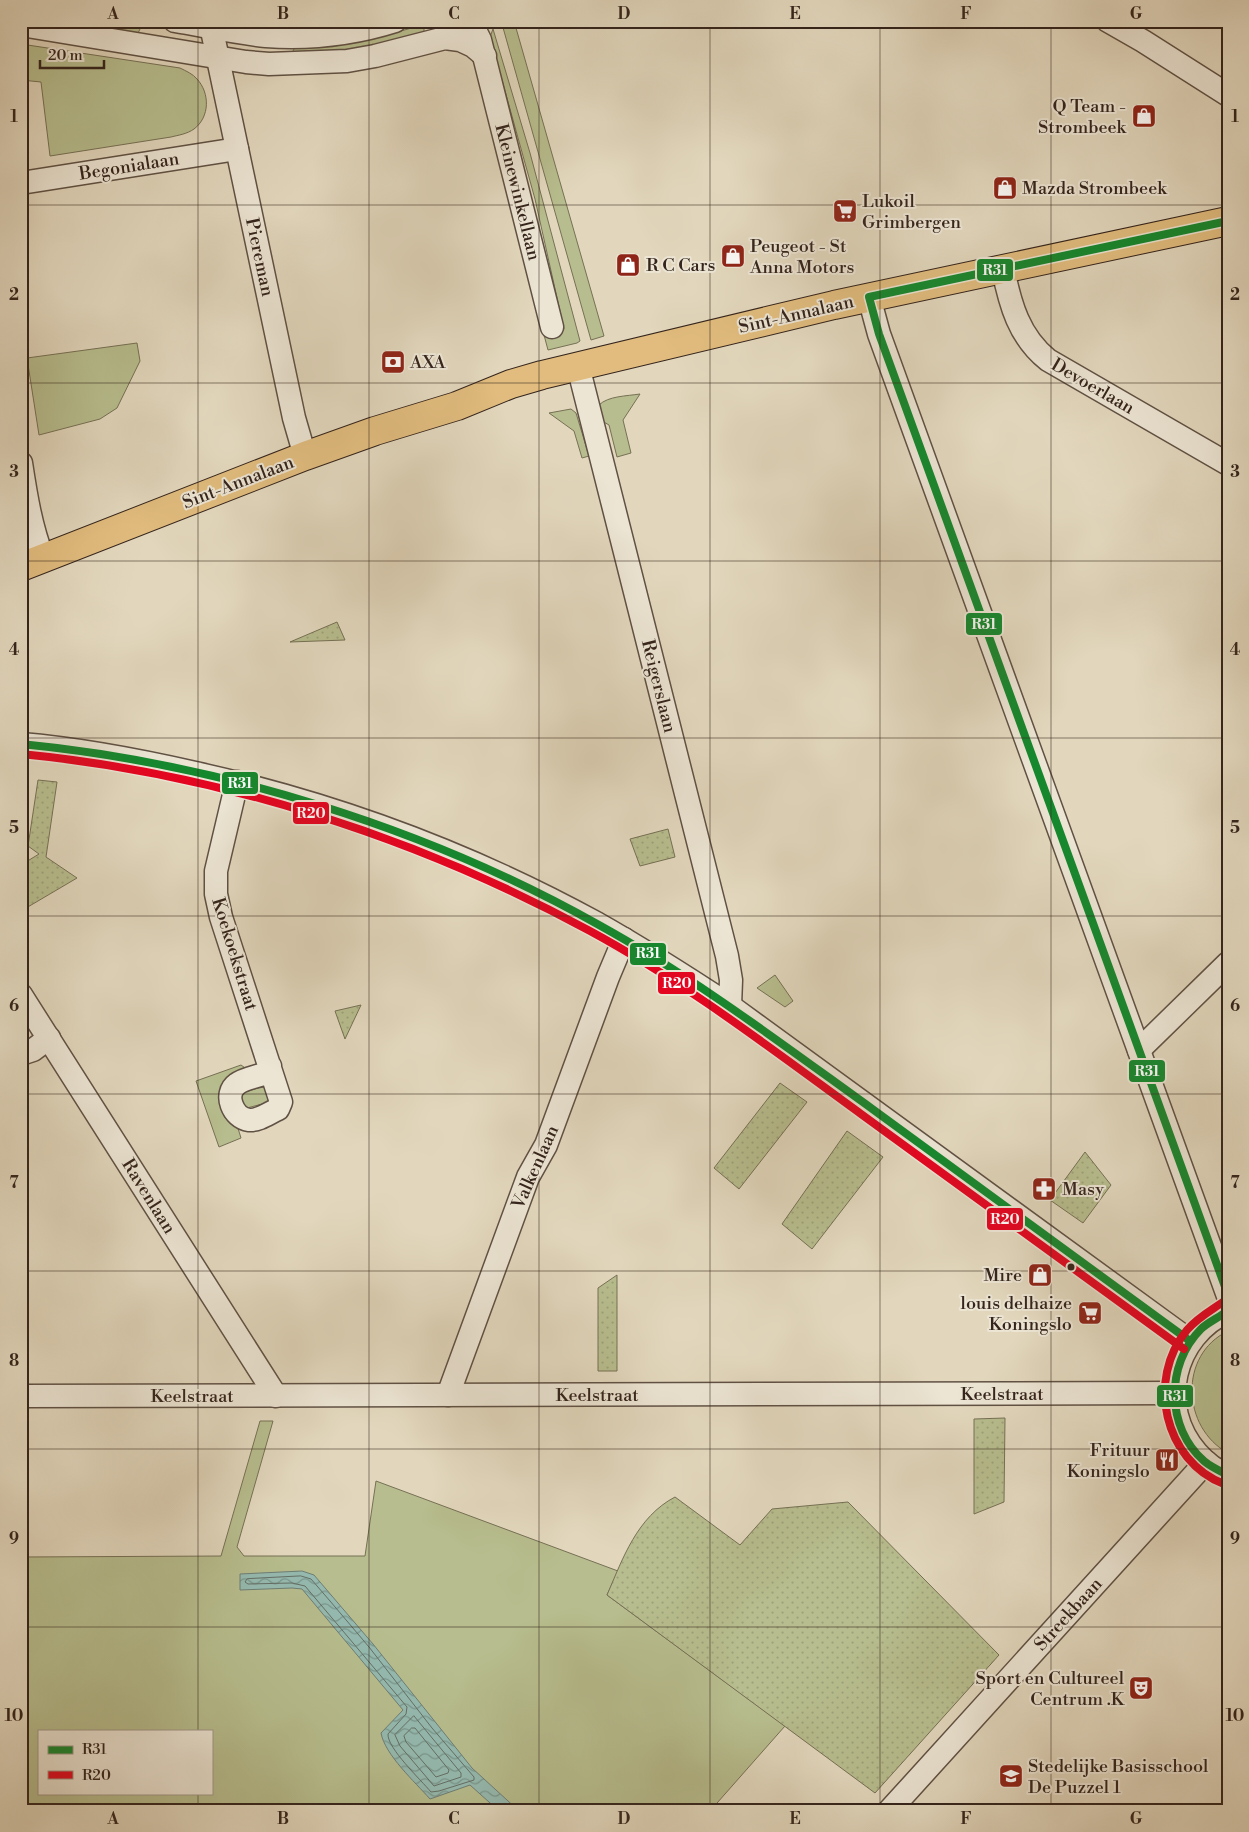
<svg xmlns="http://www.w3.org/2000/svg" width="1249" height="1832" viewBox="0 0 1249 1832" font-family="'Libre Bodoni',serif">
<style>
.grass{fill:#b7bd8e;stroke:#767055;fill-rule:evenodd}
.garden{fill:url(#garden-dots);stroke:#767055}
.water{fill:url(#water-waves);stroke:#6e7e75}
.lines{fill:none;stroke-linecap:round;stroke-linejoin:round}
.shore{stroke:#646f66;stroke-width:1}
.minor-casing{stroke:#605144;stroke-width:25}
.major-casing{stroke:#34241c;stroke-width:30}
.minor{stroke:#ece5d4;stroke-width:22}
.major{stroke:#e1bc7e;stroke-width:28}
.bus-1-casing{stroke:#ece5d4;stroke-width:11}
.bus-2-casing{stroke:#ece5d4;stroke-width:11}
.bus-1{stroke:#15882e;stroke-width:8}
.bus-2{stroke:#e40521;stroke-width:8}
.grid{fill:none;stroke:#34241c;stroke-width:1;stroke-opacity:0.55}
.bus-dot{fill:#34241c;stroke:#ece5d4;stroke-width:2}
.labels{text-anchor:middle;stroke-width:4;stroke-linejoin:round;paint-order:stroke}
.poi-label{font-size:18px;fill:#34241c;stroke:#ece5d4;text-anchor:start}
.street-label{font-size:18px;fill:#34241c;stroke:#ece5d4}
.line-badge{stroke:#ece5d4;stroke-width:2}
.badge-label{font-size:14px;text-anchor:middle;font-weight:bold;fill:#fff}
.neatline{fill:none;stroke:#34241c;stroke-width:2}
.grid-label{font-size:16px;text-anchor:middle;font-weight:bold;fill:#34241c}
</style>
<defs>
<pattern id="garden-dots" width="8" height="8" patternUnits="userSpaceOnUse" patternTransform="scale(1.25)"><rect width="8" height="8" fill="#b7bd8e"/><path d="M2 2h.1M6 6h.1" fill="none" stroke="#9ea27a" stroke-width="1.8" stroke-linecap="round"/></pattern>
<pattern id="water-waves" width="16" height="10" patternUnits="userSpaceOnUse" patternTransform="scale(1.25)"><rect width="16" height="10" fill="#95bab0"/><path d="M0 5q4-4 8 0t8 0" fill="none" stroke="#7a978e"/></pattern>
</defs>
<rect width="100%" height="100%" fill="#e2d7bd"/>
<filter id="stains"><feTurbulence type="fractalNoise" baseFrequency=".004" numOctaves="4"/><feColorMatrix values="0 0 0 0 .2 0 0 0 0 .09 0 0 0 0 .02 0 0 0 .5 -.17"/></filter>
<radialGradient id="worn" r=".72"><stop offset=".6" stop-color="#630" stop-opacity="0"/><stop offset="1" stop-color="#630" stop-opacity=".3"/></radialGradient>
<g class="grass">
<path d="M54,21c23,0 64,-4 84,4l2,4 -2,4 -3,1z"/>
<path d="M514,21l90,315 -13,4 -89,-316z"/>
<path d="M418,26l4,1 2,2v4l-56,15 -73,6 -2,-3 2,-4 89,-11z"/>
<path d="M493,29l37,124 50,188 -3,2 -29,7 -4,-15 20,-6 -29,-130 -45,-162z"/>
<path d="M21,44l159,24c6,3 13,6 17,11 13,14 13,38 -3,50 -7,5 -15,6 -23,8l-121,19 -9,-74 -20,-2z"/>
<path d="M137,343l3,18 -23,47 -17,11 -61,16 -12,-77z"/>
<path d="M640,394l-17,26 8,33 -14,4 -8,-32 -7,-4 -3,-16c9,-9 28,-9 41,-11z"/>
<path d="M571,409l5,4 13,43 -7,2 -8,-27 -25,-18z"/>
<path d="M775,975l18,26 -8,6 -28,-19z"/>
<path d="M241,1065l7,5 -28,24 1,14 4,10 12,7 4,13 -22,9 -23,-66z"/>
<path d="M261,1087l6,1 4,9 -5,6 -19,5 -9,-10 4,-5z"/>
<path d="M1228,1331v122c-46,-25 -50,-98 0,-122z"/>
<path d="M260,1421h13l-36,126 7,9h121l11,-75 242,90 -11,24 178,131 -75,85h-689v-254l200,-1zM39,1731h172v62h-172z"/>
</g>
<g class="garden">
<path d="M337,622l8,18 -55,2z"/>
<path d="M38,780l19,2 -11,75 31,21 -56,33v-46l18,-11 -11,-8z"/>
<path d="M668,829l7,28 -35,9 -10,-27z"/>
<path d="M361,1005l-16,34 -10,-28z"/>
<path d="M780,1083l27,19 -68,87 -25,-21z"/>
<path d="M847,1131l36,26 -71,92 -30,-25z"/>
<path d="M1085,1152l26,33 -28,38 -33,-23z"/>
<path d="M617,1275v96h-19v-83z"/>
<path d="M1005,1418l-1,84 -30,12v-95z"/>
<path d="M675,1497l65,48 32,-36 76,-7 151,153 -124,138 -268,-198c16,-37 30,-78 68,-98z"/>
</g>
<path class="water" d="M302,1571l12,4 59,69 99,124 47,43h-20l-29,-26 -40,14c-15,-17 -45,-44 -49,-66l22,-23 -101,-121 -10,-1 -52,2v-16z"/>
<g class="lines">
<g class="shore">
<path d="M301,1576l10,3 19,22 39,46 63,81 42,49v3l-35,11 -8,1c-10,-12 -44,-44 -43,-58l18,-20 1,-7 -102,-121 -13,-3 -44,1 -3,-2 2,-3z"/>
<path d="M414,1716l47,57v4l-27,9 -34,-40 -5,-11z"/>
<path d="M412,1728h3l34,42 -1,3 -12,4 -30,-35 -2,-6z"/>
</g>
<defs>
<g id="minor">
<path d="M175,21c30,5 61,12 91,15 43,3 88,-2 129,-15"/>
<path d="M210,21l84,397 11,38"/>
<path d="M467,21l6,5 7,14 72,287"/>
<path d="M1108,21l35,20 85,54"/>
<path d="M21,25l225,37 23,2 78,-3 28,-5 70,-18 15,2 13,6 12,10"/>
<path d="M21,183l216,-34"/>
<path d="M1003,269c7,35 16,68 45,91l180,104"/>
<path d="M869,297l10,37 349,962"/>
<path d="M578,366l149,590 4,24 -1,26"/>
<path d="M21,463c5,33 10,64 22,95"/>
<path d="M21,744c59,5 117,16 174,29 140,31 275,81 401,150 46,26 90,54 134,83l460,335"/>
<path d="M237,782l-21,89v23l5,23 60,185 -3,7c-9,4 -20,12 -29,11 -16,-2 -26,-26 -12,-36 8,-6 20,-7 29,-11l4,-7"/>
<path d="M21,995l255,401"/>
<path d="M1139,1050l89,-87"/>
<path d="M21,1054l12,-4 16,-12"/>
<path d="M1228,1311c-55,25 -72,96 -31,142 8,9 19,18 31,22"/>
<path d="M448,1395l80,-218 18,-32 62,-168 16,-38"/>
<path d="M21,1396l1153,-3"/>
<path d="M889,1811l317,-349"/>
</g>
<path id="major" d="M21,567l284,-111 70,-25 82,-25 54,-22 31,-9 292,-70 394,-84"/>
</defs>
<use href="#minor" class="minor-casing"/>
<use href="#major" class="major-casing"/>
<use href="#minor" class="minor"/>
<use href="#major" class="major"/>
<defs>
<g id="bus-1">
<path d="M1228,221l-359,76 10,37 349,961"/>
<path d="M21,744c197,19 406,84 578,181 96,53 183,119 272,183 106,78 213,155 319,233"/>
<path d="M1223,1314c-7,5 -16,9 -22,15 -36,36 -35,99 3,132 7,6 16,10 24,14"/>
</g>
<g id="bus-2">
<path d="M21,754c197,19 396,83 569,177 96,52 183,119 271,183 108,78 215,157 323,235"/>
<path d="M1223,1302c-13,9 -26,16 -36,28 -41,49 -23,131 37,154"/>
</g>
</defs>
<use href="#bus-1" class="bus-1-casing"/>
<use href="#bus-2" class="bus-2-casing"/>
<use href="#bus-1" class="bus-1"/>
<use href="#bus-2" class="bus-2"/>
</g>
<path class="grid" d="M198,21v1710M369,21v1790M539,21v1790M710,21v1790M880,21v1790M1051,21v1790M21,205h1207M21,383h1207M21,561h1207M21,738h1207M21,916h1207M21,1094h1207M21,1271h1207M21,1449h1207M21,1627h1207M198,1793v18"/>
<defs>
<symbol id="shop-square" viewBox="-11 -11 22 22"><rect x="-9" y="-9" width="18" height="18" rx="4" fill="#8f2418" stroke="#ece5d4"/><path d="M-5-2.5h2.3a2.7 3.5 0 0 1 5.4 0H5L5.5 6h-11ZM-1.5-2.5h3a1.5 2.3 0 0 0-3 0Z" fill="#fff"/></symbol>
<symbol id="supermarket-square" viewBox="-11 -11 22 22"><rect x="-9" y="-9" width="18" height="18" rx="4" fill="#8f2418" stroke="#ece5d4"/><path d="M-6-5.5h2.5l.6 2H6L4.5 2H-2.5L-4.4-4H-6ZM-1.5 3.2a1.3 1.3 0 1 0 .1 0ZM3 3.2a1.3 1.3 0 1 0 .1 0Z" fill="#fff"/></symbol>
<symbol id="bank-square" viewBox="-11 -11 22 22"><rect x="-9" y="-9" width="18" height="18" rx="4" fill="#8f2418" stroke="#ece5d4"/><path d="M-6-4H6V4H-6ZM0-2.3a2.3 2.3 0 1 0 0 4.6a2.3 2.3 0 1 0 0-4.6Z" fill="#fff"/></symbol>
<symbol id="pharmacy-square" viewBox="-11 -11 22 22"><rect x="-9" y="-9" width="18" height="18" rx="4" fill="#8f2418" stroke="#ece5d4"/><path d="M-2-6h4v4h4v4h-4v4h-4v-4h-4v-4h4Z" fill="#fff"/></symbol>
<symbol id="restaurant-square" viewBox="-11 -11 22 22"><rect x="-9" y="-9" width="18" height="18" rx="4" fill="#8f2418" stroke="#ece5d4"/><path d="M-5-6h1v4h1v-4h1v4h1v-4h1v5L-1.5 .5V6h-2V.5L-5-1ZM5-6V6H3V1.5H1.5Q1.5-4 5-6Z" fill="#fff"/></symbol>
<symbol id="theatre-square" viewBox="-11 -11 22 22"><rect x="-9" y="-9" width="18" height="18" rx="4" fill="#8f2418" stroke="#ece5d4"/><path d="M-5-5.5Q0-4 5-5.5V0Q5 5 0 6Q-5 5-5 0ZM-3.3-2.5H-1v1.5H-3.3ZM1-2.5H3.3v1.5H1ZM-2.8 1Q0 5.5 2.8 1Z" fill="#fff"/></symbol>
<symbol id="school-square" viewBox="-11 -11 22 22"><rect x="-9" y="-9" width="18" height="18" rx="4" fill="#8f2418" stroke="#ece5d4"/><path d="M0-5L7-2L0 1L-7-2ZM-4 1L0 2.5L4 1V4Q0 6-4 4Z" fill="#fff"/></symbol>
</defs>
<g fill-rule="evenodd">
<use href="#shop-square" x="1130" y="102" width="28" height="28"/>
<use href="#shop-square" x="991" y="174" width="28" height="28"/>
<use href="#supermarket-square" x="831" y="197" width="28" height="28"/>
<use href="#shop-square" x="719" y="242" width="28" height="28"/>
<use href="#shop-square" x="614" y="251" width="28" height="28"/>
<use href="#bank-square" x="379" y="348" width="28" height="28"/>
<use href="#pharmacy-square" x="1030" y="1175" width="28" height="28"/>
<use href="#shop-square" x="1026" y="1261" width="28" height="28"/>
<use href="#supermarket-square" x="1076" y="1299" width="28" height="28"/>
<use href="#restaurant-square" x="1153" y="1446" width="28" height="28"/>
<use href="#theatre-square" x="1127" y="1674" width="28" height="28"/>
<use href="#school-square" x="997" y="1762" width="28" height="28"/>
</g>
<circle class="bus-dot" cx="1071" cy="1267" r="4.5"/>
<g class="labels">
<g class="poi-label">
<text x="1126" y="112" text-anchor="end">Q Team -<tspan x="1126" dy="21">Strombeek</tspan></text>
<text x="1022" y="194">Mazda Strombeek</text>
<text x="862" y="207">Lukoil<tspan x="862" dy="21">Grimbergen</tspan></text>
<text x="750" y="252">Peugeot - St<tspan x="750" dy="21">Anna Motors</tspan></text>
<text x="646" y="271">R C Cars</text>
<text x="410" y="368">AXA</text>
<text x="1062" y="1195">Masy</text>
<text x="1022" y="1281" text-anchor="end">Mire</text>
<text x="1072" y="1309" text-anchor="end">louis delhaize<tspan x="1072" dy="21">Koningslo</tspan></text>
<text x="1150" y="1456" text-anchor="end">Frituur<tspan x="1150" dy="21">Koningslo</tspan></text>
<text x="1124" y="1684" text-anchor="end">Sport en Cultureel<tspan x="1124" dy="21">Centrum .K</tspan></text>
<text x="1028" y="1772">Stedelijke Basisschool<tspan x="1028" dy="21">De Puzzel 1</tspan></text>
</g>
<g class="street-label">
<text transform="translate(129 166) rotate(-9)" y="6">Begonialaan</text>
<text transform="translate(518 192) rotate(76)" y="6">Kleinewinkellaan</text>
<text transform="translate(260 257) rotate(78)" y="6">Piereman</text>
<text transform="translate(796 314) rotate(-13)" y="6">Sint-Annalaan</text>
<text transform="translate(1093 386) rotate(30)" y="6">Devoerlaan</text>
<text transform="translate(238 482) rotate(-21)" y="6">Sint-Annalaan</text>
<text transform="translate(659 686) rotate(76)" y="6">Reigerslaan</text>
<text transform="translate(235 954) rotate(73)" y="6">Koekoekstraat</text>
<text transform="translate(535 1167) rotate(-66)" y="6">Valkenlaan</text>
<text transform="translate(149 1196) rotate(58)" y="6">Ravenlaan</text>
<text x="1002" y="1400">Keelstraat</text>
<text x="597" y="1401">Keelstraat</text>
<text x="192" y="1402">Keelstraat</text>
<text transform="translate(1068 1614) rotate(-48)" y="6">Streekbaan</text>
</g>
</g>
<g class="line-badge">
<rect x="976" y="258" width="38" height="24" rx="5" fill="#15882e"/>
<rect x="965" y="612" width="38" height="24" rx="5" fill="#15882e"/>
<rect x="221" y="771" width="38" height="24" rx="5" fill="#15882e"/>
<rect x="292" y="801" width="38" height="24" rx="5" fill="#e40521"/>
<rect x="629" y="942" width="38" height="24" rx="5" fill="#15882e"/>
<rect x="657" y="971" width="39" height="24" rx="5" fill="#e40521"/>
<rect x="1128" y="1059" width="38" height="24" rx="5" fill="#15882e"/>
<rect x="986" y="1207" width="38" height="24" rx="5" fill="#e40521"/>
<rect x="1156" y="1384" width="38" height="24" rx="5" fill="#15882e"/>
</g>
<g class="badge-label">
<text x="995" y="275">R31</text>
<text x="984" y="629">R31</text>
<text x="240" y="788">R31</text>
<text x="311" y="818">R20</text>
<text x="648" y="958">R31</text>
<text x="677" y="988">R20</text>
<text x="1147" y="1076">R31</text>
<text x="1005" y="1224">R20</text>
<text x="1175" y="1401">R31</text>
</g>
<rect width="1249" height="1832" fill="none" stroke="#e2d7bd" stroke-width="55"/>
<rect x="38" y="1730" width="175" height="65" fill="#ece5d4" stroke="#a2988a"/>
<rect x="48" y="1746" width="25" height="8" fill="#15882e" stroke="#a2988a"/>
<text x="82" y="1754" font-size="15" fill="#34241c">R31</text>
<rect x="48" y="1771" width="25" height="8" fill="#e40521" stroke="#a2988a"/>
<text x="82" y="1780" font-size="15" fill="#34241c">R20</text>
<path d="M40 60v8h64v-8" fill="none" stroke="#34241c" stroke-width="2.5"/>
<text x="48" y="60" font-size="15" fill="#34241c" stroke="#ece5d4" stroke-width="4" paint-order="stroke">20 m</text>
<rect x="28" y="28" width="1194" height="1776" class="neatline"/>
<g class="grid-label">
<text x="113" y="19">A</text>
<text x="283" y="19">B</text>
<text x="454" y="19">C</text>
<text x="624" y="19">D</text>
<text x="795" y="19">E</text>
<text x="966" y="19">F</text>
<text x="1136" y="19">G</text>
<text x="14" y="122">1</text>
<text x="1235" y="122">1</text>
<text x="14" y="300">2</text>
<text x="1235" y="300">2</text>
<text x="14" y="477">3</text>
<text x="1235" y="477">3</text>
<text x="14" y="655">4</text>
<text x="1235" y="655">4</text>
<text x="14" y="833">5</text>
<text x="1235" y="833">5</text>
<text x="14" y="1011">6</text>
<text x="1235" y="1011">6</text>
<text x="14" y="1188">7</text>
<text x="1235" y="1188">7</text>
<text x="14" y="1366">8</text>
<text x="1235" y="1366">8</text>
<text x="14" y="1544">9</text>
<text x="1235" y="1544">9</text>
<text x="14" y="1721">10</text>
<text x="1235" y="1721">10</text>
<text x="113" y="1824">A</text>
<text x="283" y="1824">B</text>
<text x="454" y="1824">C</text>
<text x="624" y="1824">D</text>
<text x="795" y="1824">E</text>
<text x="966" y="1824">F</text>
<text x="1136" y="1824">G</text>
</g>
<rect width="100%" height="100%" filter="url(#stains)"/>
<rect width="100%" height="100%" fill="url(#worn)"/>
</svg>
